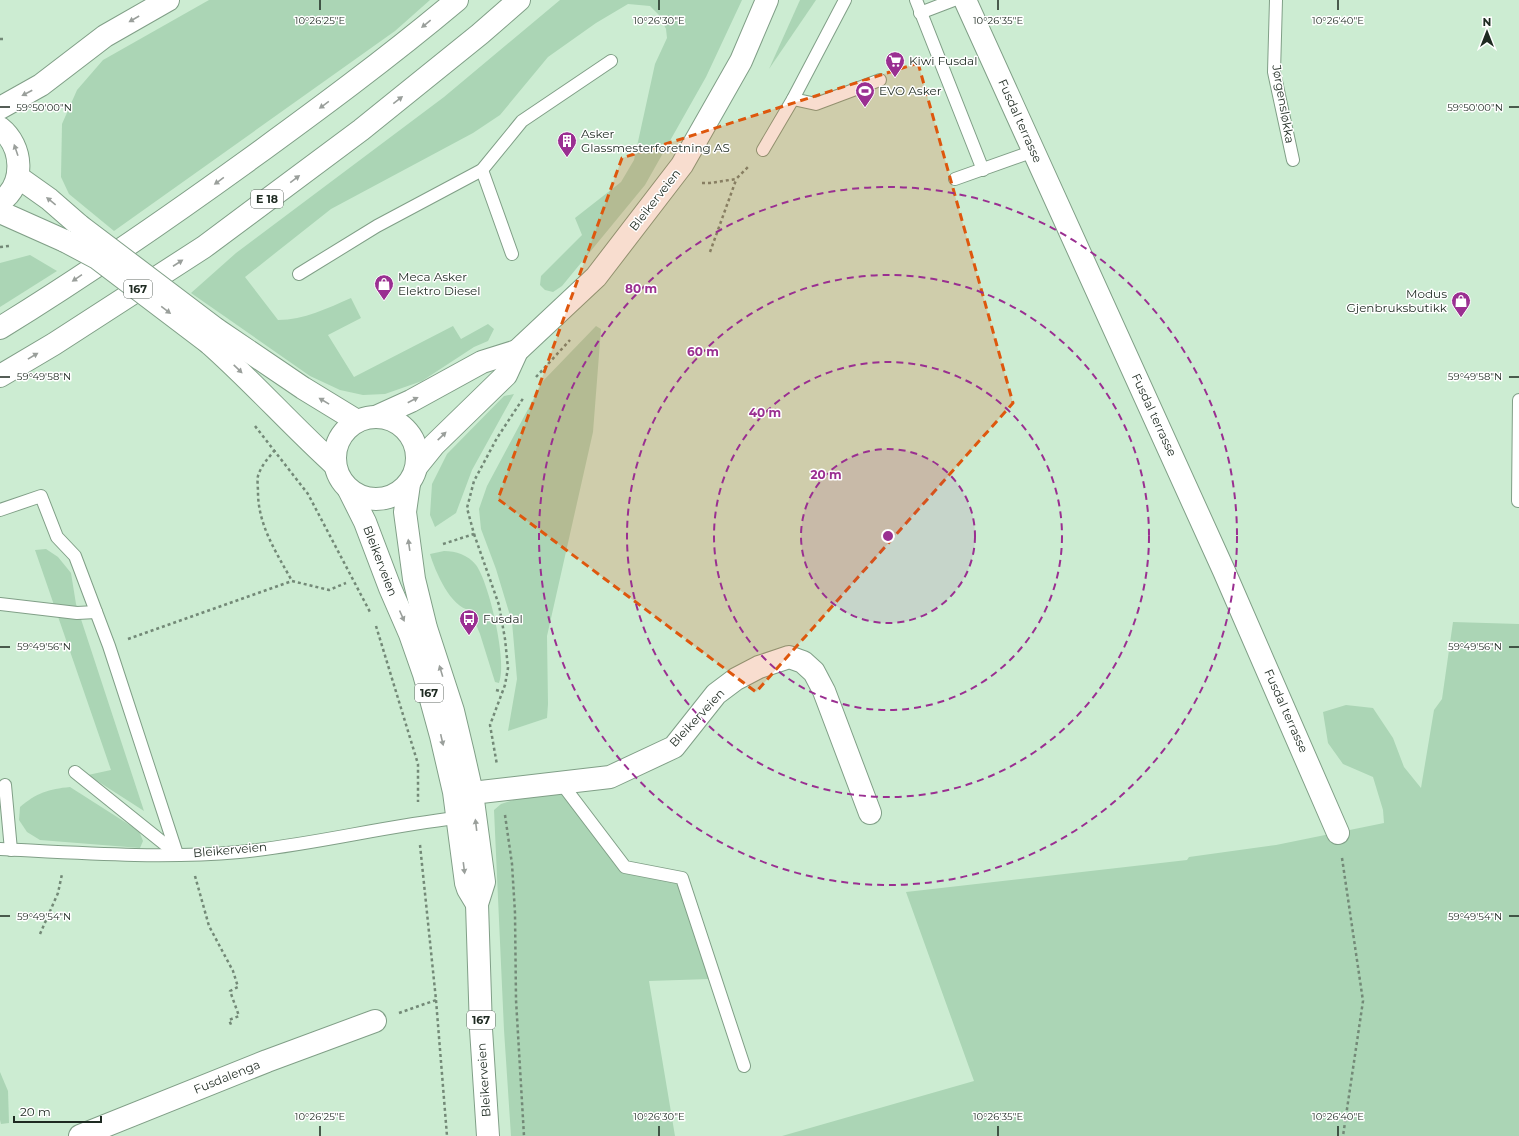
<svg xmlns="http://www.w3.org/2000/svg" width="1519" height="1136" viewBox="0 0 1519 1136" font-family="Montserrat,sans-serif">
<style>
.green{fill:#abd5b5}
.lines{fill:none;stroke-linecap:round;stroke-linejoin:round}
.service-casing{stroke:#809f87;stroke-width:14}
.minor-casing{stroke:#809f87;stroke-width:24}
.tertiary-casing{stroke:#809f87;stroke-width:24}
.primary-casing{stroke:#809f87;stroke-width:24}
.motorway-casing{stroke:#809f87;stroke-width:24}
.path{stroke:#738977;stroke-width:2.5;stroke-dasharray:3 3;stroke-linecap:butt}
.service{stroke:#fff;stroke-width:12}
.minor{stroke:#fff;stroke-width:22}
.tertiary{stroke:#fff;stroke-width:22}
.primary{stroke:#fff;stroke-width:22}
.motorway{stroke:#fff;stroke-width:22}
.primary-bridge-casing{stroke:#809f87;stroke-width:24;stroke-linecap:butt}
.primary-bridge{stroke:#fff;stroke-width:22}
.oneway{fill:#9a9f9b}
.marked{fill:#de570d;fill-opacity:0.2;stroke:#de570d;stroke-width:3;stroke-dasharray:8 5;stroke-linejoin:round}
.ticks{fill:none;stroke:#1e2a21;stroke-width:1.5}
.ring{fill:none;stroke:#9a2f91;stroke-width:2;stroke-dasharray:7 5}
.labels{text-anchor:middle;stroke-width:3;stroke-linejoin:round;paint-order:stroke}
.shield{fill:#fff;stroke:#626a64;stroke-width:1}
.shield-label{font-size:11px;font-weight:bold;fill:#1e2a21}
.poi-label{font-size:12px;fill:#1e2a21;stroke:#fff;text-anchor:start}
.street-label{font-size:12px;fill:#1e2a21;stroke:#fff}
.ticks-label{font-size:10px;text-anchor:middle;fill:#1e2a21;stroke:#fff;stroke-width:3;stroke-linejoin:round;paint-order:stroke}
.centre{fill:#9a2f91;stroke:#fff;stroke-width:2}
.ring-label{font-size:12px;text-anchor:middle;font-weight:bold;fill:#9a2f91;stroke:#fff;stroke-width:3;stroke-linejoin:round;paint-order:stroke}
</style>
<rect width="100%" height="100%" fill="#ccecd2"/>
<g class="green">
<path d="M209,0h221l-35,31 -281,200 -45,-37 -8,-17 1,-53 15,-34 26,-30z"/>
<path d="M560,0h182l-36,77 -61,108 -83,101 -9,6 -8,-2 -5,-5 1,-9 41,-41 -7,-17 46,-36 13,-22 21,-96 12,-26 -1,-9 -7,-14 -9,-9 -22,-2 -32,19 -48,34 -48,58 -27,18 -142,76 -86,68 33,43c26,0 50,-12 73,-22l10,20 -33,17 26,42 99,-51 8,13 27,-15 6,5 -6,12 -14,6 -52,34 -37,13 -22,1 -23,-5 -30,-14 -119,-83 45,-40 208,-156z"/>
<path d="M800,0h16l-47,69z"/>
<path d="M30,255l27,16 -57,36v-44z"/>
<path d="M596,326l5,3 -8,103 -46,204 1,68 -1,14 -39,13 9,-52 -5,-57 -16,-53 -15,-40 -2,-20 8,-23 56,-105z"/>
<path d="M514,394l-42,76 -16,43 -21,14 -5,-12 2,-31 15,-30 57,-58z"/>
<path d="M46,549l12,8 13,16 5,31 68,207 -56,-36 23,-5 -76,-220z"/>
<path d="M444,551c12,0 24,4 32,14 13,17 32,99 23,118l-4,-1 -15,-48 -10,-24c-19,-2 -35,-39 -40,-56z"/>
<path d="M1453,622l66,2v512h-737l192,-55 -68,-189 281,-32 2,-3 87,-12 108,-22 -1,-13 -10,-33 -30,-13 -15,-21 -5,-31 23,-7 27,3 20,30 11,29 17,21 13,-78 8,-11z"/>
<path d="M562,784l63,83 57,11 27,101 -60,2 26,155h-164l-7,-106 -10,-220 7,-6z"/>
<path d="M70,787l69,44 4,10 -3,7 -100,-8 -13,-8 -8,-12 1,-13c16,-14 29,-18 50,-20z"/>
<path d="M0,1072l8,19 1,32 -8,1 -1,-4z"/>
</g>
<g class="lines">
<defs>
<g id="service">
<path d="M916,0l67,170"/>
<path d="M1276,0l-2,72 19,88"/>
<path d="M920,13l34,-13"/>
<path d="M793,99l23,5 64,-24"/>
<path d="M763,150l30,-51 52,-99"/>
<path d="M482,170l30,84"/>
<path d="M955,179l79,-28"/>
<path d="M299,274l78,-48 105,-56 40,-49 89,-60"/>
<path d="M1518,501l1,-101"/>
<path d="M0,510l41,-14 16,41 18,19 34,90 68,208 -102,-82"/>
<path d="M0,604l77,9 19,-1"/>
<path d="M562,784l63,83 57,11 62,188"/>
<path d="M5,785l6,65"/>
<path d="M0,849c79,4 160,10 239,3 73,-7 145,-26 218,-34"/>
</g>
<g id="minor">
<path d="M965,0l259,571 114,262"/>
<path d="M472,793l138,-16 64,-30 42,-53 20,-15 23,-12 30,-10 14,5 11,10 10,19 46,122"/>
<path d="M80,1136l187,-75 108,-40"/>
</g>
<g id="tertiary">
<path d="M378,416l33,-15 71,-39 35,-11"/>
<path d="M417,466l17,-21 72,-70 11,-24 79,-74 86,-112 59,-104 26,-61"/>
</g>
<g id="primary">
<path d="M0,128c23,18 26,56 0,74"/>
<path d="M18,177l31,22 31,27"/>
<path d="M0,212l65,29"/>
<path d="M216,329l87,59 54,33"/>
<path d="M209,343c44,39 82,82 126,122"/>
<circle cx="376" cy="458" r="41"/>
<path d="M409,484l-4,28 9,67 12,49 27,83 10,42 9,40 12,89 -7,22 4,125 7,107"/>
<path d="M349,490l16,32 25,66 20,46 14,40 17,62 13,56 12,91 2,6 9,15"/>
</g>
<g id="motorway">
<path d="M0,108l41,-23 64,-49 63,-36"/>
<path d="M0,328c83,-51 164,-107 243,-164 73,-53 145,-106 214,-164"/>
<path d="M0,376l54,-32 150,-97 157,-117 119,-96 39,-34"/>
</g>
</defs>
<use href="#service" class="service-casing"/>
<use href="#minor" class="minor-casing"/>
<use href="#tertiary" class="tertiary-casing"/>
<use href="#primary" class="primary-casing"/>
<use href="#motorway" class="motorway-casing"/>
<g class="path">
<path d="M0,39h3"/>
<path d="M702,183h8l26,-4 13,-13"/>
<path d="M0,247l9,-1"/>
<path d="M710,252l26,-72"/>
<path d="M536,377l34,-37"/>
<path d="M255,426l53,68 62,118"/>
<path d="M275,450c-7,8 -14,16 -17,26 -1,5 0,11 0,16 0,33 18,60 34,89"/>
<path d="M474,534l25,71 6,34 3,29 -3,17 -15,40 7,40"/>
<path d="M443,544l31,-10 -7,-26 7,-27 23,-43 27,-41"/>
<path d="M376,626l42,138v38"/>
<path d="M128,639l164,-58 37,9 17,-7"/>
<path d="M496,690l7,2"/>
<path d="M505,815l7,49 3,49 1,87 8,136"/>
<path d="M420,845l16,155 11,136"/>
<path d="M1342,858l21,143 -20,135"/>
<path d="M195,876l14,50 24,45 5,16 -8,4 9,25 -10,4 3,7"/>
<path d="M40,934l18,-41 4,-19"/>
<path d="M399,1013l37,-13"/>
</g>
<use href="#service" class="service"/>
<use href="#minor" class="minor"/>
<use href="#tertiary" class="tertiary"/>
<use href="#primary" class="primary"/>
<use href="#motorway" class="motorway"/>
<defs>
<g id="primary-bridge">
<path d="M80,226l136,103"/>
<path d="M65,241l32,17 112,85"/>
</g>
</defs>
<use href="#primary-bridge" class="primary-bridge-casing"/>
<use href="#primary-bridge" class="primary-bridge"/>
</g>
<defs><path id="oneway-solid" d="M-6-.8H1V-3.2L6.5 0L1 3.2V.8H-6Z"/></defs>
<g class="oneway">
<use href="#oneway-solid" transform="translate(134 19) rotate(150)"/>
<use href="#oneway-solid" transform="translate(426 24) rotate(141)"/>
<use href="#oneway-solid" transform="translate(27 93) rotate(152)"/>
<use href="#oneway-solid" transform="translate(398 100) rotate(-38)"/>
<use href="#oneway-solid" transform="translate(324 105) rotate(144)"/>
<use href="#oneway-solid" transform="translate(16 150) rotate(-109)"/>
<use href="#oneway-solid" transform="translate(295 179) rotate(-37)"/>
<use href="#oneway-solid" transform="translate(219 181) rotate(144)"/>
<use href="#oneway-solid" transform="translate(51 201) rotate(-141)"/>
<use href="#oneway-solid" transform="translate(178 263) rotate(-33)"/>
<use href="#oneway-solid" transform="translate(77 278) rotate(146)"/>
<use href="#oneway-solid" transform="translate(166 310) rotate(37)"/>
<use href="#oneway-solid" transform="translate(33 356) rotate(-31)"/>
<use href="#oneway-solid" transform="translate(238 369) rotate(44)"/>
<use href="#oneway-solid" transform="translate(413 400) rotate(-28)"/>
<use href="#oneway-solid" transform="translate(324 401) rotate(-149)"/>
<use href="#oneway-solid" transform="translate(442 436) rotate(-44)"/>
<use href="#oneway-solid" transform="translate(409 545) rotate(-98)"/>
<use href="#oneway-solid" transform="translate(402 616) rotate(66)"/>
<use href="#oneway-solid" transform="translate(441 671) rotate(-107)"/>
<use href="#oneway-solid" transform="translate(442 740) rotate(77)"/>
<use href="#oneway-solid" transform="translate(476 825) rotate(-97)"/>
<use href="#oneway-solid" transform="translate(464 868) rotate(83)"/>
</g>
<path class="marked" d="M918,63l95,340 -257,289 -258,-193 124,-341z"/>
<path class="ticks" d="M320,0v10M659,0v10M998,0v10M1338,0v10M0,107h10M1509,107h10M0,377h10M1509,377h10M0,647h10M1509,647h10M0,916h10M1509,916h10M320,1126v10M659,1126v10M998,1126v10M1338,1126v10"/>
<circle cx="888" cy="536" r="87" fill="#9a2f91" fill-opacity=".12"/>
<g class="ring">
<circle cx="888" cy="536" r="87"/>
<circle cx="888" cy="536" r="174"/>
<circle cx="888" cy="536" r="261"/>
<circle cx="888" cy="536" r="349"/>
</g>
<defs>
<symbol id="supermarket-pin" viewBox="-11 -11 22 30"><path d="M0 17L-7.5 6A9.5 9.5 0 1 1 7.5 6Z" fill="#9a2f91" stroke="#fff"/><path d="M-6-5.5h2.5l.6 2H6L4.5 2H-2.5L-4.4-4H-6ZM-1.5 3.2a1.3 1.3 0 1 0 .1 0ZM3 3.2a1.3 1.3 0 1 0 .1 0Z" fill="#fff"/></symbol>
<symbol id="stadium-pin" viewBox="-11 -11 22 30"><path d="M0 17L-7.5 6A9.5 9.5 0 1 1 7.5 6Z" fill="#9a2f91" stroke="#fff"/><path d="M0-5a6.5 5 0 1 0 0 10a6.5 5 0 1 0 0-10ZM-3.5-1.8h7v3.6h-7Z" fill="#fff"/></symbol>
<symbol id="building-pin" viewBox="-11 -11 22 30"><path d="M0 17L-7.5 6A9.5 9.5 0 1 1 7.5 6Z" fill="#9a2f91" stroke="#fff"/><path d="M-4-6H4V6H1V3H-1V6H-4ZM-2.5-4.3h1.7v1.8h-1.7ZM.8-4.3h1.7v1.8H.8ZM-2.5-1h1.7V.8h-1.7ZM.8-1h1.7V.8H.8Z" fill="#fff"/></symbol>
<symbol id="shop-pin" viewBox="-11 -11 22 30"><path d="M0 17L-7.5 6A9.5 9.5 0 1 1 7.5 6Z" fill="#9a2f91" stroke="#fff"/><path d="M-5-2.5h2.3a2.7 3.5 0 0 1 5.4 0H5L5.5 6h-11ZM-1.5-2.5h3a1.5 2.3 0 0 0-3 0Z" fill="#fff"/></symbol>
<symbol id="bus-pin" viewBox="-11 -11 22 30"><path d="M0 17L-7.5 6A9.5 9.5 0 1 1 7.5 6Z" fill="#9a2f91" stroke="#fff"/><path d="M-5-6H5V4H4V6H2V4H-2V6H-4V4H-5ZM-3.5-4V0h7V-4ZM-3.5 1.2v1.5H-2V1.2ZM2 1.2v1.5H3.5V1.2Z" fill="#fff"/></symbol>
</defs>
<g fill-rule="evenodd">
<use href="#supermarket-pin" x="884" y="50" width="22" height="30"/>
<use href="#stadium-pin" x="854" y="80" width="22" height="30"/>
<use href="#building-pin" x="556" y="130" width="22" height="30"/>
<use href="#shop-pin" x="373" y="273" width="22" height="30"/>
<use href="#shop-pin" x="1450" y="290" width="22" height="30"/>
<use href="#bus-pin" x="458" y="608" width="22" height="30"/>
</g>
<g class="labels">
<g class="shield">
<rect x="251" y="190" width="32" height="18" rx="3"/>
<rect x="124" y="280" width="28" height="18" rx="3"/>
<rect x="415" y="684" width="28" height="18" rx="3"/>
<rect x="467" y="1011" width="28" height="18" rx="3"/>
</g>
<g class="shield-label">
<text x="267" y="203">E 18</text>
<text x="138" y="293">167</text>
<text x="429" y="697">167</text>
<text x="481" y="1024">167</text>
</g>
<g class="poi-label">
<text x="909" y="65">Kiwi Fusdal</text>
<text x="879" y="95">EVO Asker</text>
<text x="581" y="138">Asker<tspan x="581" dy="14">Glassmesterforetning AS</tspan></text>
<text x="398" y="281">Meca Asker<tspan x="398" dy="14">Elektro Diesel</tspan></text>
<text x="1447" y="298" text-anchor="end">Modus<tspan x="1447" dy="14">Gjenbruksbutikk</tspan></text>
<text x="483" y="623">Fusdal</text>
</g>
<g class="street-label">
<text transform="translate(1283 104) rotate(80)" y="4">Jørgensløkka</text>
<text transform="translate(1020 121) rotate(66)" y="4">Fusdal terrasse</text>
<text transform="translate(655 200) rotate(-52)" y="4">Bleikerveien</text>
<text transform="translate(1154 415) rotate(65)" y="4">Fusdal terrasse</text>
<text transform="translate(380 561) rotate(69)" y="4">Bleikerveien</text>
<text transform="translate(1286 711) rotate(66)" y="4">Fusdal terrasse</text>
<text transform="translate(697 718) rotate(-47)" y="4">Bleikerveien</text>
<text transform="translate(230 850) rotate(-5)" y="4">Bleikerveien</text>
<text transform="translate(227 1077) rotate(-22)" y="4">Fusdalenga</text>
<text transform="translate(484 1080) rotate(-94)" y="4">Bleikerveien</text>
</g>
</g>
<g class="ticks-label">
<text x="320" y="24">10°26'25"E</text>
<text x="659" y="24">10°26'30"E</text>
<text x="998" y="24">10°26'35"E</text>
<text x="1338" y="24">10°26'40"E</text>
<text x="44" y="111">59°50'00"N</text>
<text x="1475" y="111">59°50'00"N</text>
<text x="44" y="380">59°49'58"N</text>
<text x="1475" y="380">59°49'58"N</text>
<text x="44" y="650">59°49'56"N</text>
<text x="1475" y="650">59°49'56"N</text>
<text x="44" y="920">59°49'54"N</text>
<text x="1475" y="920">59°49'54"N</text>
<text x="320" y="1120">10°26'25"E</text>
<text x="659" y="1120">10°26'30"E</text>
<text x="998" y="1120">10°26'35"E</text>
<text x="1338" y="1120">10°26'40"E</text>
</g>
<circle cx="888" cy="536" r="6" class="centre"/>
<g class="ring-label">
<text x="641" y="293">80 m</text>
<text x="703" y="356">60 m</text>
<text x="765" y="417">40 m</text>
<text x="826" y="479">20 m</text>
</g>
<g transform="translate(1487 32)" stroke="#ffffff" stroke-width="3" paint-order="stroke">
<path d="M0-3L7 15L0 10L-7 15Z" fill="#1e2a21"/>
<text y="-6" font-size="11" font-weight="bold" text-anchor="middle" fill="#1e2a21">N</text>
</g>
<path d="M14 1116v6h87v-6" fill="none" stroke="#1e2a21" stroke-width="2"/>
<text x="20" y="1116" font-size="12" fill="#1e2a21" stroke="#ffffff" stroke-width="3" paint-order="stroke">20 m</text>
</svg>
